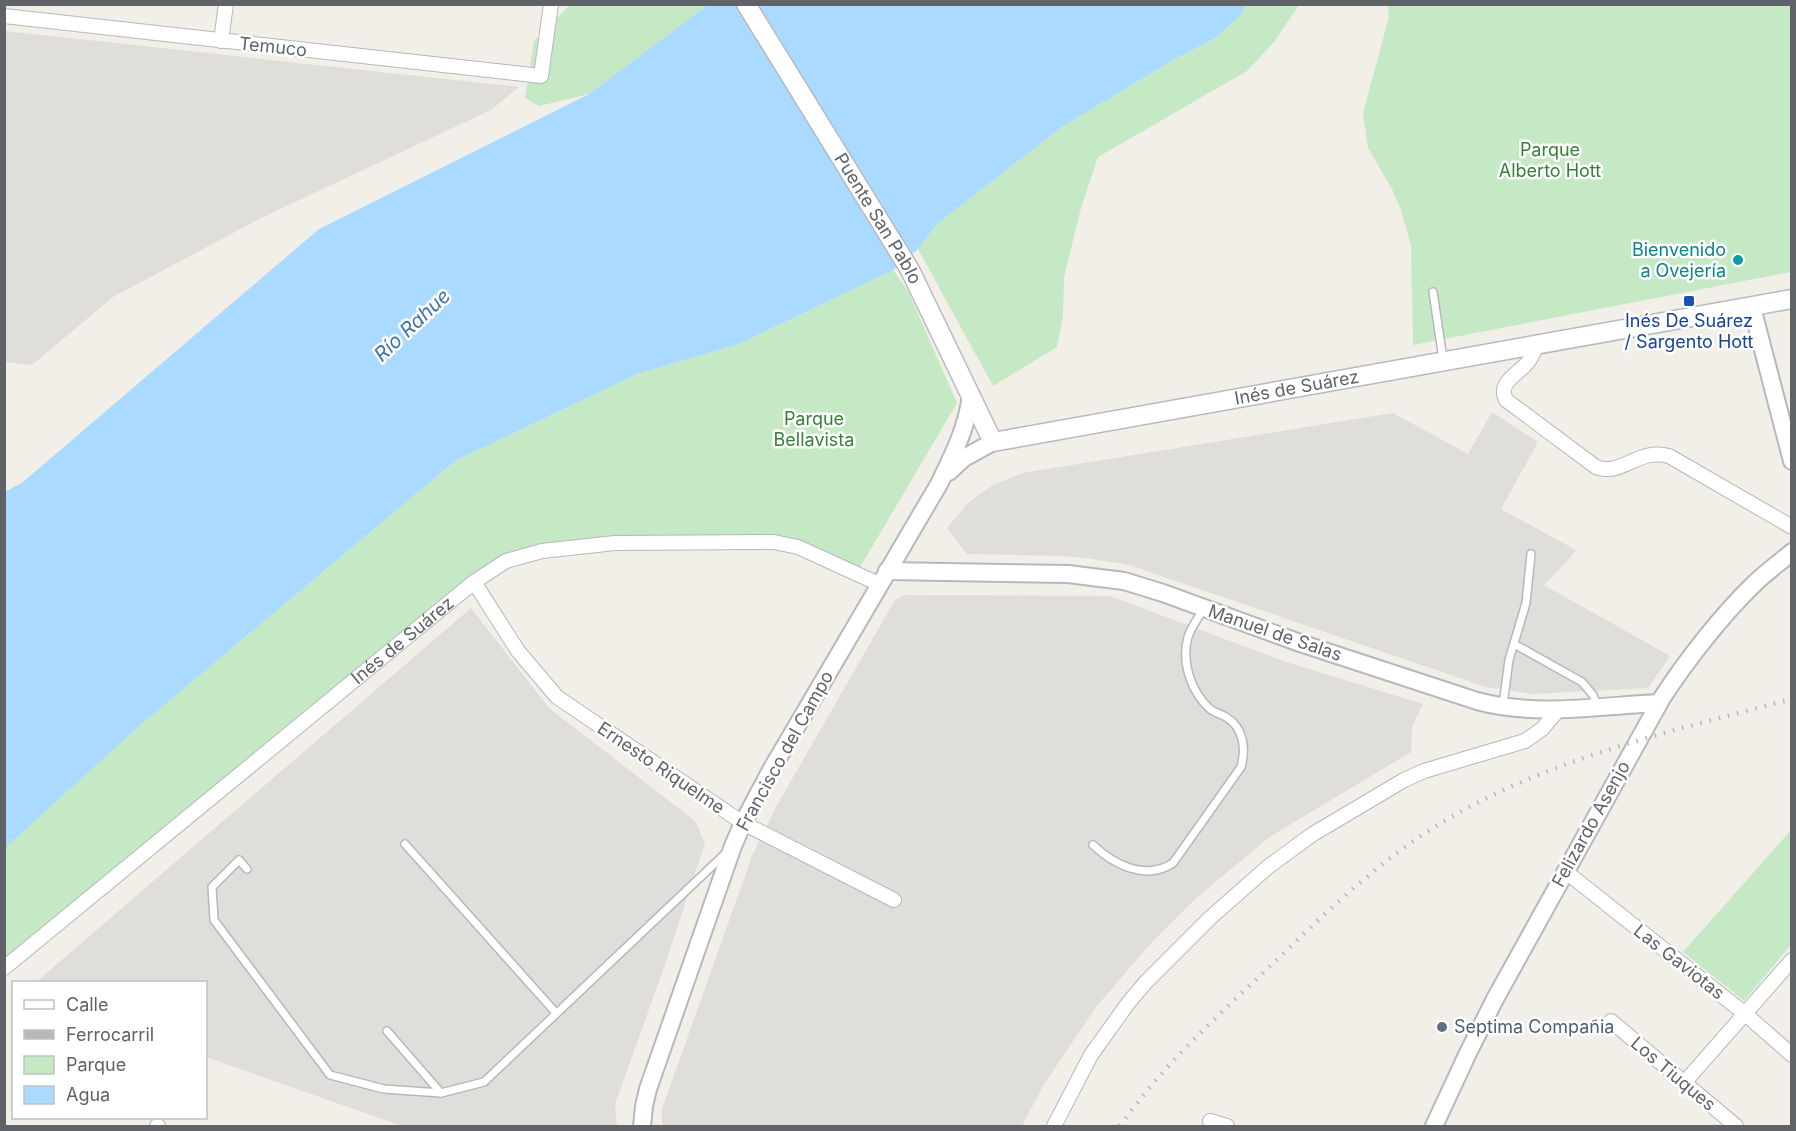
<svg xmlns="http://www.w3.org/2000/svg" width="1796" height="1131" viewBox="0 0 1796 1131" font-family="Inter,sans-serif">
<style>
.industrial{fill:#e0deda}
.green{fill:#c5e8c5}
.water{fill:#aadaff}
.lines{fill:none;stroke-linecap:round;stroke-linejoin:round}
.service-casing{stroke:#b5b8bc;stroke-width:10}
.minor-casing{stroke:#b5b8bc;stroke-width:16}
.tertiary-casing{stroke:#b5b8bc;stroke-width:20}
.secondary-casing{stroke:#b6babf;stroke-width:21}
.service{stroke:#fff;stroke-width:7}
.minor{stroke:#fff;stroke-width:14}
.tertiary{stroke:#fff;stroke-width:16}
.secondary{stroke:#fff;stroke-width:18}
.rail{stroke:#b6b7b8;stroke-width:4.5;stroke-dasharray:1.5 8;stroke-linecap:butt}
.culture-dot{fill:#0f9aa8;stroke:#fff;stroke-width:2}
.transit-dot{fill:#1a4fb4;stroke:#fff;stroke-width:2}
.service-dot{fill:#5c6f8a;stroke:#fff;stroke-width:2}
.labels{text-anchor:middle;stroke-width:5;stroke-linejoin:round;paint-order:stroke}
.street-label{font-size:18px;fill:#5f6368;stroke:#fff}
.park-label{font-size:18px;fill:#348238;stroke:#fff}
.culture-label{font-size:18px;fill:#0d838f;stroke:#fff;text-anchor:end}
.transit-label{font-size:18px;fill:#164399;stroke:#fff}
.service-label{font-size:18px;fill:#4e5e75;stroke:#fff;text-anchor:start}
.water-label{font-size:20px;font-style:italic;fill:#4174aa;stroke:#fff}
</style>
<rect width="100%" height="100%" fill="#f1efe8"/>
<g class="industrial">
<path d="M5,31l514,56 -28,23 -228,107 -150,80 -81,68 -27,-3z"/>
<path d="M1492,412l46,30 -37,67 75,41 -9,11 -23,24 126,71 -22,32 -116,6 -46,-7 -357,-122 -42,-7 -24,-2 -96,-2 -20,-26 20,-24 13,-10 13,-9 30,-12 370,-60 75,41z"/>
<path d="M904,595l206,1 173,65 140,43 -11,23 -1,25 -140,84 -76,63 -43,43 -56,65 -53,79 -21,40h-360v-17l90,-253 24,-49 119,-207z"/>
<path d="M471,608l78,100 146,113 10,22 -39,119 -51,142 2,22h-215l-196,-69v-75h-170z"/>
</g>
<g class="green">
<path d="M570,5h138l-119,89 -50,12 -14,-8 9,-57z"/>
<path d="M1246,5h53l-25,37 -27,29 -149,86 -17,51 -17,69 -1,39 -6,31 -64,39 -75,-137 19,-25 125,-97 111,-67 41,-21 26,-23z"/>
<path d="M1388,5h403v267l-378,73 -2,-99 -10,-36 -9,-21 -24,-41 -5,-35 26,-96z"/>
<path d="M893,270l15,21 49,112 -98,166 -64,-31 -17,-3 -159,2 -115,22 -499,403 -1,-114 134,-121 317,-266 182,-87 102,-30z"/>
<path d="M1791,830v115l-47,56 -61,-49z"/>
</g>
<path class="water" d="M708,5h538l-6,11 -26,23 -41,21 -111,67 -125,97 -19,25 -25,21 -154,74 -102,30 -182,87 -317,266 -133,121v-356l18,-10 296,-253 270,-135z"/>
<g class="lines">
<defs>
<g id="service">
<path d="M1433,292l10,67"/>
<path d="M1514,644l68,38 11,13 5,12"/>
<path d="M1503,705l6,-45 17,-57 5,-49"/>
<path d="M405,844l151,169"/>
<path d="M1093,845c21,20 53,36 80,18l68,-96c5,-18 3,-39 -15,-50 -5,-3 -11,-4 -16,-8 -19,-17 -29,-47 -22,-72 3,-10 11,-20 16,-29"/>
<path d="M247,869l-8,-9 -27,27 2,33 116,155 54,14 57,4 43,-11 243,-230"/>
<path d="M387,1031l54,62"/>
</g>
<g id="minor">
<path d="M4,16l537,60 10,-72"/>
<path d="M221,41l5,-37"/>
<path d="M1537,345c-3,6 -5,12 -9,17 -10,13 -31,20 -22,38l90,67c26,10 40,-19 73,-11l123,71"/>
<path d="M474,582l44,69 39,46 186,126 151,77"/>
<path d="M1565,871l179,142 48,42"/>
<path id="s1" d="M4,968l470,-386 32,-21 36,-10 73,-8 159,-1 24,5 81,37"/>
<path d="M1611,1021l125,105"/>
<path d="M1684,1083l108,-123"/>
<path d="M1210,1121l17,5"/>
<path d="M157,1126h1"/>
<path d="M1054,1126l37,-71 38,-53 17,-20 64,-64 59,-52 44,-32 91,-54 20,-9 101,-30 17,-12 17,-20"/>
</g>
<g id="tertiary">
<path d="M1754,315l38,146"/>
<path d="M949,472l15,-14 29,-16"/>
<path d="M887,571l181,3 56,7 39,12 137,50 177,58c59,16 122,5 182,2"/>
<path d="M642,1126l2,-20 4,-17 85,-243 10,-23 28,-53 168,-286c14,-29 28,-56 32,-89"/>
<path d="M1434,1126l34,-73 27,-54 167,-301c24,-37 59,-82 91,-113 12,-12 26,-22 39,-33"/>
</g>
<g id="secondary">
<path id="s2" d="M746,4l164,266 83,172 799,-143"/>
</g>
</defs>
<use href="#service" class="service-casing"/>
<use href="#minor" class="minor-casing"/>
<use href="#tertiary" class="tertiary-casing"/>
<use href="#secondary" class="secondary-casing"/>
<use href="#service" class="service"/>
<use href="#minor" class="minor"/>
<use href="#tertiary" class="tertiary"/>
<use href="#secondary" class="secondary"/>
<path class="rail" d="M1120,1126c40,-57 91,-104 142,-152 50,-48 99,-97 157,-137 115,-76 242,-103 373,-138"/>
</g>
<circle class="culture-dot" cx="1738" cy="260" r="6"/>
<rect class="transit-dot" x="1683" y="295" width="12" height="12" rx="3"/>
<circle class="service-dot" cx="1442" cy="1027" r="6"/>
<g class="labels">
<g class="street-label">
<text transform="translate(273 47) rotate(6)" y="6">Temuco</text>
<text dy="6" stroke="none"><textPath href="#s2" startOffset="252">Puente San Pablo</textPath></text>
<text dy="6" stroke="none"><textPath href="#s2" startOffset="812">Inés de Suárez</textPath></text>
<text transform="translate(1275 633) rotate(19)" y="6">Manuel de Salas</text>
<text dy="6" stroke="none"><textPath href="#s1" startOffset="516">Inés de Suárez</textPath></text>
<text transform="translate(785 751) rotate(-61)" y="6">Francisco del Campo</text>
<text transform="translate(661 768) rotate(34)" y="6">Ernesto Riquelme</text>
<text transform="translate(1591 824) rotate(-61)" y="6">Felizardo Asenjo</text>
<text transform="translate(1679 962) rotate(38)" y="6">Las Gaviotas</text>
<text transform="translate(1673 1074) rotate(40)" y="6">Los Tiuques</text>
</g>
<g class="park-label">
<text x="1550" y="156">Parque<tspan x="1550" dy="21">Alberto Hott</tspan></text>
<text x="814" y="425">Parque<tspan x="814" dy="21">Bellavista</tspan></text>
</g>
<g class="culture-label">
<text x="1726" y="256">Bienvenido<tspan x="1726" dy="21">a Ovejería</tspan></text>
</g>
<g class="transit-label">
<text x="1689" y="327">Inés De Suárez<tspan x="1689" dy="21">/ Sargento Hott</tspan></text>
</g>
<g class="service-label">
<text x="1454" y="1033">Septima Compañia</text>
</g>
<g class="water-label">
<text transform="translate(412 325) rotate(-43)" y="7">Río Rahue</text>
</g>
</g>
<rect width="1796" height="1131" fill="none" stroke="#5f6368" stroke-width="12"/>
<rect x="12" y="981" width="195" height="138" fill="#ffffff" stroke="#bfc1c3" stroke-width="1.5"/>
<rect x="24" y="1000" width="30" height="9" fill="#ffffff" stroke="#bfc1c3" stroke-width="1.5"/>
<text x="66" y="1011" font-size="18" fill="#5f6368">Calle</text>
<rect x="24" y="1030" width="30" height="9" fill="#b6b7b8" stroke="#bfc1c3" stroke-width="1.5"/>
<text x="66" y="1041" font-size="18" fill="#5f6368">Ferrocarril</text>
<rect x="24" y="1056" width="30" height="18" fill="#c5e8c5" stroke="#bfc1c3" stroke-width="1.5"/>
<text x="66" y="1071" font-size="18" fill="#5f6368">Parque</text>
<rect x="24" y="1086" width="30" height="18" fill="#aadaff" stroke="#bfc1c3" stroke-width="1.5"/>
<text x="66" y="1101" font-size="18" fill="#5f6368">Agua</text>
</svg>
